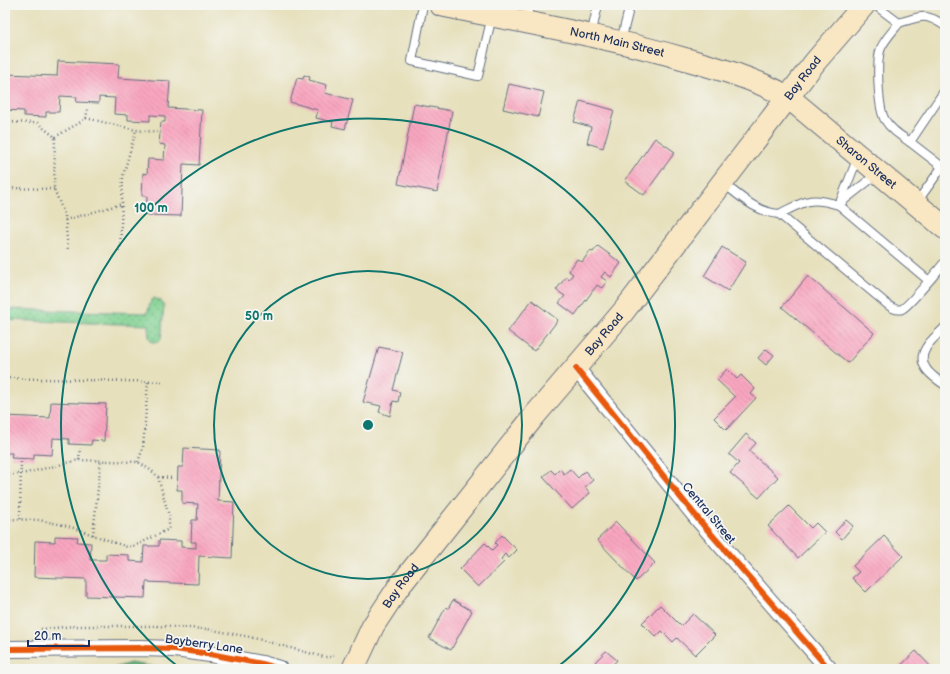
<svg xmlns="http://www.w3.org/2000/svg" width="950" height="674" viewBox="0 0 950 674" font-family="'Balsamiq Sans',sans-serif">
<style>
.grass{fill:url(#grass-dots);stroke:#4e8078}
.forest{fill:url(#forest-crowns);stroke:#42716c}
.building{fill:url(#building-back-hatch)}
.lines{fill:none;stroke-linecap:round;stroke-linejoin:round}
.service-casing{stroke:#626d7f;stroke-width:10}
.minor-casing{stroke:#626d7f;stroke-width:18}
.secondary-casing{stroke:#626d7f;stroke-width:24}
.path{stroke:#626d7f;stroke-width:2.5;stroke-dasharray:1 3;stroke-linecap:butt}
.service{stroke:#fff;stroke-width:8}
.minor{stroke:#fff;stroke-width:16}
.secondary{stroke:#f9e7c3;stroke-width:22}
.cycleway-casing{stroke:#f6f6f2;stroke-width:8}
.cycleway{stroke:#e8590c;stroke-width:6}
.ring{fill:none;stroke:#0f766e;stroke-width:2}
.labels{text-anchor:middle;stroke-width:3.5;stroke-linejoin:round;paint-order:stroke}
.street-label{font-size:12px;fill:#1b2f5e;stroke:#f6f6f2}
.centre{fill:#0f766e;stroke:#f6f6f2;stroke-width:2}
.ring-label{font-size:12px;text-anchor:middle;font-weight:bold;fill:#0f766e;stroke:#f6f6f2;stroke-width:3.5;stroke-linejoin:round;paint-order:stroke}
</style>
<defs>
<pattern id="grass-dots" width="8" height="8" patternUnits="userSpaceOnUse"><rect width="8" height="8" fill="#81d191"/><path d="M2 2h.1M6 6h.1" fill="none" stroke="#69aa7a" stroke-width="1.8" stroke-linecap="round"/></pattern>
<pattern id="forest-crowns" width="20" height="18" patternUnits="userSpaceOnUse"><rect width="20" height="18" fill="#68b37b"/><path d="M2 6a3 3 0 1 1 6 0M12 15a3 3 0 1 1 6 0" fill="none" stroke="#559268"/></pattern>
<pattern id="building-back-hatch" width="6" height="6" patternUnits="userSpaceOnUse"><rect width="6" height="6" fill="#f9a6c0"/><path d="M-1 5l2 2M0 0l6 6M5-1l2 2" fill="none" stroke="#d58fa7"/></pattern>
</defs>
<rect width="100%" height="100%" fill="#f6f6f2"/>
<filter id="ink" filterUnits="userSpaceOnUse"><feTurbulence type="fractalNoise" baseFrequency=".025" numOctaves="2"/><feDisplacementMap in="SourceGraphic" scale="8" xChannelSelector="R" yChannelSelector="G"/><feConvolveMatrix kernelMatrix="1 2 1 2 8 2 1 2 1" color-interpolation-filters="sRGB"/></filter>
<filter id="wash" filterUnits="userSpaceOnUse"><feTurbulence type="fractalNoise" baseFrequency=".012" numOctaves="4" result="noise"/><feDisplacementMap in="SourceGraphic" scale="16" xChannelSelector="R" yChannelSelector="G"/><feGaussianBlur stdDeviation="0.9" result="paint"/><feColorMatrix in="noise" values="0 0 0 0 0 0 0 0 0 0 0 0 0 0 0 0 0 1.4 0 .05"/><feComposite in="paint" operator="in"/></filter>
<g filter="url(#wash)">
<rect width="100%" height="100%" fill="#e6e0bc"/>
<path class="grass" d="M154,298l7,3 3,5 -3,33 -2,3h-7l-3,-5 -1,-12 -143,-5v-11l142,4 4,-12z"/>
<path class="forest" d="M130,663l39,6h-58z"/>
<g id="blocks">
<g class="building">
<path d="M58,61l61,3 -1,14 52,3 -2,27 34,2 -3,55 -16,-1 -2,52 -35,-1 1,-19h-5l1,-23 4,1 1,-15 16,1 1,-15 -6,-1 2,-22h4v-6l-15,-1v6l-22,-1v-5l-14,-1 1,-16 -16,-1v6l-23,-1 1,-5 -17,-1 -1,16h-13v5l-22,-1v-5l-19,-1 1,-36 51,2z"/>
<path d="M304,75l6,2 -1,3 18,5 -2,8 28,7 -8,29 -13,-3 1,-4 -17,-4 2,-8 -28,-8 7,-24 6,1z"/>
<path d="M509,84l35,8 -6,25 -35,-8z"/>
<path d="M580,101l34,9 -11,38 -16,-5 4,-16 -17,-5z"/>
<path d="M414,104l38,7 -15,81 -39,-8z"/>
<path d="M655,138l20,14 -31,43 -19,-14z"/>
<path d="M598,246l23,17 -10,14 -6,-5 -4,5 6,4 -5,7 -5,-3 -22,30 -16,-12 6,-7 -9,-6 10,-13 3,2 4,-5 -4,-3 8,-12 5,3 8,-11 3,1z"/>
<path d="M722,247l24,15 -18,29 -24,-15z"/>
<path d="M808,276l66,57 -26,30 -66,-56z"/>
<path d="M532,300l26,20 -24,31 -26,-20z"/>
<path d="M379,347l24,5 -10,38 7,2 -2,10 -5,-1 -3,15 -11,-4 2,-6 -18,-4z"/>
<path d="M766,349l8,6 -8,10 -8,-7z"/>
<path d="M727,369l10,10 4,-4 14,14 -4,5 5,4 -30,32 -12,-12 21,-21 -18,-17z"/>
<path d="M51,402l55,2 -2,37 -12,-1 -1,5 -22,-1v-5l-16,-1 -1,17 -18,-1v5l-23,-1 1,-5h-7v-37l45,2z"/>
<path d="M746,434l10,9 -7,8 29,26 -19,21 -29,-25 9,-10 -10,-9z"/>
<path d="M184,448l36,2 -2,51 16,1 -2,56 -33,-2 -1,28 -52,-2 -1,16 -59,-2v-17l-52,-2 1,-36 20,1v-6l23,1 -1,5 14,1 -1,17h16v-6l23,1v6l14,1 1,-16h15v-6l22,1v6l15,1v-6h-5l1,-22h5l1,-16 -16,-1v-13h-5l1,-23h5z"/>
<path d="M560,469l4,5 6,-5 8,9 7,-7 8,9 -8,7 5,6 -18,16 -29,-32 8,-7 4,4z"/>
<path d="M789,506l22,22 5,-5 9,9 -27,26 -30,-32z"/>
<path d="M846,520l7,6 -11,13 -7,-7z"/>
<path d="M616,522l39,41 -19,18 -39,-41z"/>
<path d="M502,535l15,15 -8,8 -4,-4 -4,5 3,3 -26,25 -18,-18 25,-26 7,7 5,-5 -2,-2z"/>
<path d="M884,536l19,20 -37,36 -14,-14 7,-6 -6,-6z"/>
<path d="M453,600l19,11 -21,39 -22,-12 17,-31 2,2z"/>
<path d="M660,605l21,21 12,-12 22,21 -20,20 -18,-17 -4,4 -11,-11 -6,6 -14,-14z"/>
<path d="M606,651l11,9 -8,9h-7l-7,-7z"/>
<path d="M916,651l17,18h-36z"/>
</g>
</g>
</g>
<g filter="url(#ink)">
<use href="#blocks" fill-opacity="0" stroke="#626d7f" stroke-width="1"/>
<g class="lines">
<defs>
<g id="service">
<path d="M423,5l-11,56 66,15 14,-60"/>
<path d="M875,5l24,18c22,-7 26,-11 46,3"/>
<path d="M526,22l3,-17"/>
<path d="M899,23c-6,8 -14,16 -18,25 -5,12 -3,61 4,72 6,10 16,16 25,22"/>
<path d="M591,35l7,-30"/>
<path d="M621,41l9,-36"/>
<path d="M945,90l-35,52 35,27"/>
<path d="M723,183c17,13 33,29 56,31"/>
<path d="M917,202l25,-35"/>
<path d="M839,204l38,-30"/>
<path d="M839,205l19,-48"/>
<path d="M929,281l-90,-76c-30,-9 -33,-4 -60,9l109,91c4,3 9,6 14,4 7,-3 36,-39 43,-47"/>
<path d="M945,327c-6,7 -15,13 -19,21 -11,17 7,29 19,37"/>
</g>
<g id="minor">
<path d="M576,368l123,152 130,149"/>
<path d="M5,649l136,-1 34,1 35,5 52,10 17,5"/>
</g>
<g id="secondary">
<path id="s1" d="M441,5c81,17 164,31 244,54 35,10 71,20 103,38l157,131"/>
<path id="s2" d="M353,669l20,-43 25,-38 137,-173 88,-103 192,-250 49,-57"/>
</g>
</defs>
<use href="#service" class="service-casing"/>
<use href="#minor" class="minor-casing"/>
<use href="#secondary" class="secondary-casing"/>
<g class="path">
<path d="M86,118l50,12 21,2"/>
<path d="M5,122l32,1 18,14 -1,52 11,27 3,35"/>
<path d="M55,137l29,-17 2,-2 2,-10"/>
<path d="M5,188l49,1"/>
<path d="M65,220l57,-16"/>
<path d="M120,251l3,-75 13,-46"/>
<path d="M5,378l158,4"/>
<path d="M79,460l1,-12"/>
<path d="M138,462l5,-14 5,-66"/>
<path d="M5,474h17l57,-14 59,2 14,9 6,6 11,39v13l-34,17 -8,1 -59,-21 -29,-6 -34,-1"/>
<path d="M158,477l14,1"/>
<path d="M20,519l1,-58"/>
<path d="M93,535l8,-75"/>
<path d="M41,629l35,-3h81l50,3 43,8 74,20h7l5,-3"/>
</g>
<use href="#service" class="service"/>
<use href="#minor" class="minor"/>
<use href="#secondary" class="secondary"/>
<defs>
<g id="cycleway">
<path d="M576,368l123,152 130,149"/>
<path d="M5,649l136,-1 34,1 35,5 52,10 17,5"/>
</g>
</defs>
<use href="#cycleway" class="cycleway-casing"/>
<use href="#cycleway" class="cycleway"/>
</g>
</g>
<g class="ring">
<circle cx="368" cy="425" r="154"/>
<path d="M181 669A307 307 0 1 1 555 669"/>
</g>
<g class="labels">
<g class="street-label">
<text dy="4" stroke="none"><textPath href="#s1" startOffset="180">North Main Street</textPath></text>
<text dy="4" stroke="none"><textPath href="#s2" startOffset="744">Bay Road</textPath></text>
<text dy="4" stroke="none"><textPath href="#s1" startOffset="462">Sharon Street</textPath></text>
<text dy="4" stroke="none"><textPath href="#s2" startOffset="420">Bay Road</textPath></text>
<text transform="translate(709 513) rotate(50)" y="4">Central Street</text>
<text dy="4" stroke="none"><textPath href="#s2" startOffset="96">Bay Road</textPath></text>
<text transform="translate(204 644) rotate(8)" y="4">Bayberry Lane</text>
</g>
</g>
<circle cx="368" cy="425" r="6" class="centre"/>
<g class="ring-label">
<text x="151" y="212">100 m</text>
<text x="259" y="320">50 m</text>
</g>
<rect width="950" height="674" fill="none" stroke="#f6f6f2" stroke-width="20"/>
<path d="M28 640v6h61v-6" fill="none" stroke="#1b2f5e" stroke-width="2"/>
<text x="34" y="640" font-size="12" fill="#1b2f5e" stroke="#f6f6f2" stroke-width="3" paint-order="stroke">20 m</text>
</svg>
